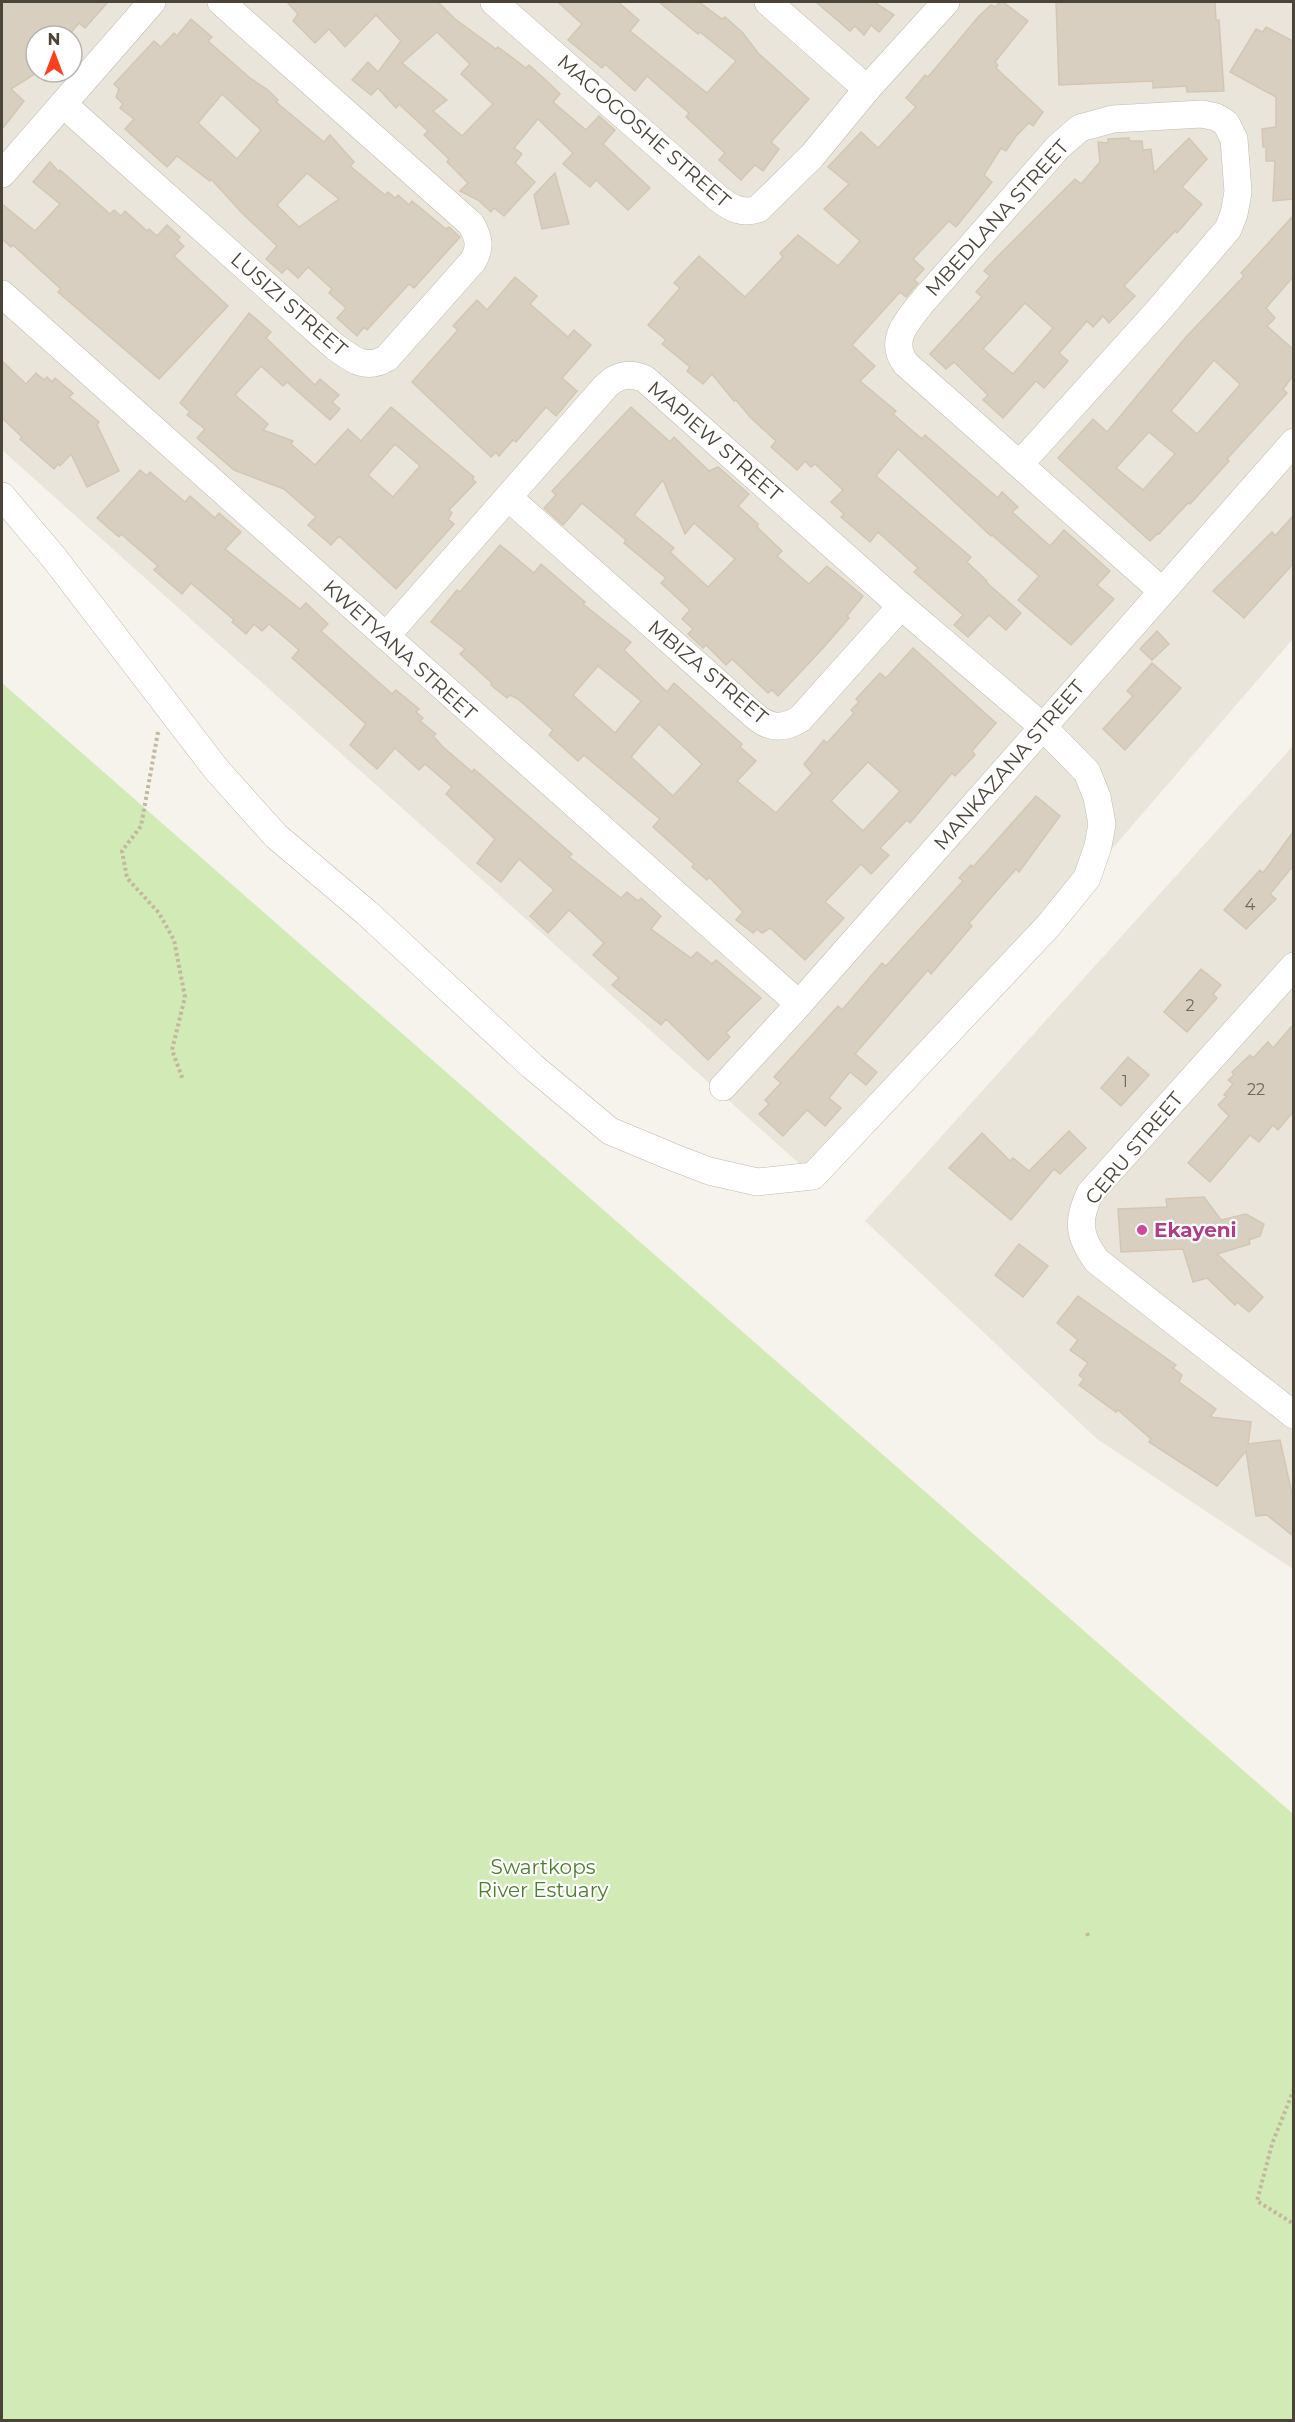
<svg xmlns="http://www.w3.org/2000/svg" width="1295" height="2422" viewBox="0 0 1295 2422" font-family="Montserrat,sans-serif">
<style>
.residential{fill:#eae5da;fill-rule:evenodd}
.green{fill:#d2eab5}
.building{fill:#d8cfc1;stroke:#d3c7b4;stroke-width:1.5;fill-rule:evenodd}
.lines{fill:none;stroke-linecap:round;stroke-linejoin:round}
.minor-casing{stroke:#c2bbae;stroke-width:28}
.path{stroke:#c4b79f;stroke-width:4;stroke-dasharray:3 3;stroke-linecap:butt}
.minor{stroke:#fff;stroke-width:27}
.hotel-dot{fill:#d1479c;stroke:#fff;stroke-width:2}
.labels{text-anchor:middle;stroke-width:4.5;stroke-linejoin:round;paint-order:stroke}
.number-label{font-size:16px;fill:#6e675b}
.street-label{font-size:20px;fill:#4b4439;stroke:#fff}
.hotel-label{font-size:20px;font-weight:bold;fill:#b23c85;stroke:#fff;text-anchor:start}
.park-label{font-size:20px;fill:#4a7f2a;stroke:#fff}
</style>
<rect width="100%" height="100%" fill="#f6f3ec"/>
<g class="residential">
<path d="M2,2h1291v637l-206,239 -274,298 -811,-726zM36,36h36v36h-36z"/>
<path d="M1293,746v823l-196,-130 -232,-218z"/>
</g>
<path class="green" d="M2,683l1291,1131v606h-1291z"/>
<g class="building">
<path d="M2,2h106l-23,26 -6,-5 -11,13h-32v37l-25,16 13,12 -22,28z"/>
<path d="M287,2h151l17,17 41,30 2,-2 28,21 3,-3 21,19 10,10 -7,8 33,28 13,-14 16,14 -12,14 47,44 -22,22 -32,-30 -6,7 -27,-23 10,-11 -35,-34 -24,29 8,6 -7,9 20,19 -31,34 -10,-8 -3,4 -13,-12 -18,-9 8,-8 -21,-21 2,-3 -25,-24 4,-4 -29,-27 -3,4 -18,-20 -7,7 -19,-15 16,-18 10,10 23,-31 -25,-26 -31,32 -16,-18 -14,14 -22,-22 5,-7zM437,32l33,32 -9,10 32,30 -31,32 -29,-25 14,-11 -45,-37z"/>
<path d="M558,2h60l21,18 -9,11 77,62 29,-32 -36,-29 -2,2 -39,-32h40l23,17 3,-2 18,16 15,20 51,46 -38,43 8,7 -16,22 -8,-6 -14,15 -22,-20 6,-7 -39,-36 3,-4 -42,-37 -12,15 -30,-27 -3,4 -34,-28 14,-16z"/>
<path d="M816,2h58l20,13 -15,17 -8,-7 -7,10 -9,-9 -5,5z"/>
<path d="M1000,2h3l25,19 -33,41 3,3 -2,3 47,44 -10,14 -4,-3 -13,13 -10,15 -5,-3 -17,27 8,7 -36,45 -7,-6 -36,38 11,10 -10,11 4,3 -12,14 -6,-5 -48,53 23,21 -15,15 36,30 -3,3 29,25 3,-4 73,63 4,-6 16,15 -6,5 38,34 14,-16 46,41 -13,14 17,14 -43,46 -53,-45 21,-24 -47,-41 -1,1 -93,-87 -22,27 95,81 -4,5 20,19 -1,1 35,31 -15,17 -17,-15 -21,22 -14,-12 9,-10 -49,-43 4,-4 -40,-36 -8,10 -29,-25 3,-3 -13,-12 12,-12 -28,-26 -4,3 -6,-6 -8,9 -26,-23 5,-6 -26,-24 -14,-17 -2,1 -22,-27 -9,10 -16,-13 3,-4 -28,-23 4,-4 -18,-15 32,-37 -6,-5 25,-27 46,41 38,-40 -3,-4 18,-18 40,31 22,-25 -36,-32 25,-25 -21,-17 33,-35 17,16 38,-41 -10,-9 19,-23 3,2 51,-61 12,-11 4,2z"/>
<path d="M1056,2h159l1,18h3l5,71 -37,1 -1,-6 -33,2v-7l-94,4z"/>
<path d="M191,19l21,18 -4,4 42,37 18,12 10,10 -2,2 48,40 6,-7 24,27 -4,4 35,29 3,-3 7,6 3,-3 11,10 3,-4 34,28 3,-2 11,10 -46,51 -5,-4 -42,46 -3,-3 -7,9 -20,-18 9,-10 -17,-15 3,-4 -24,-22 -10,11 -11,-10 -5,5 -16,-14 11,-13 -35,-33 -31,-34 -1,2 -33,-25 -10,11 -42,-38 9,-10 -14,-11 3,-4 -7,-7 3,-8 -5,-5 40,-43 7,6 13,-14 3,3zM222,94l39,36 -24,29 -39,-36zM307,173l32,26 -40,28 -22,-22z"/>
<path d="M1266,27l27,14v158l-20,2 2,-40h-9v-14h-3l-1,-18 14,-2v-30l-46,-25 26,-43 7,3z"/>
<path d="M1129,138v3h13l1,9 8,-1 3,24 35,-35 18,21 -25,28 20,17 -25,29 -2,-2 -51,55 11,10 -26,27 -6,-7 -10,11 -6,-6 -28,32 9,8 -24,27 -8,-7 -33,37 -20,-18 5,-5 -34,-33 -8,7 -16,-15 52,-57 -6,-5 14,-16 -6,-5 14,-15 77,-77 6,5 19,-22 -2,-20 10,1v-4zM1025,303l28,25 -40,46 -30,-25z"/>
<path d="M50,162l9,10 1,-2 50,44 4,-4 7,6 4,-5 22,20 2,-2 8,7 10,-11 13,12 -3,3 7,6 -10,10 54,50 -69,73 -101,-87 3,-3 -48,-44 -2,2 -9,-8v-35l33,27 25,-27 -27,-22z"/>
<path d="M555,173l14,51 -27,5 -8,-34z"/>
<path d="M1293,216v61l-27,31 9,10 -8,8 26,23v27l-10,13 4,4 -60,66 2,2 -39,43 -2,-1 -29,31 -1,-1 -8,8 -92,-83 35,-39 14,13 79,-95 58,-61 -3,-3zM1214,360l26,24 -1,2 -42,48 -26,-23zM1149,432l26,22 -32,36 -27,-22z"/>
<path d="M515,277l22,19 -7,8 38,33 6,-7 17,15 -29,33 15,13 -21,25 -10,-9 -30,35 -3,-2 -14,16 -3,-4 -5,5 -79,-75 46,-52 -5,-4 24,-26 10,10z"/>
<path d="M249,313l22,19 -5,6 49,47 5,-6 19,16 -7,7 8,7 -10,11 -43,-38 -4,4 -22,-20 -26,29 33,29 -5,6 30,11 -2,3 24,21 33,-36 13,12 30,-34 83,70 -2,2 4,3 -27,28 3,3 -4,6 6,5 -58,65 -57,-53 -8,9 -23,-20 8,-8 -32,-28 -50,-19 -37,-32 8,-9 -18,-14 3,-3 -10,-9zM395,444l25,22 -27,31 -25,-22z"/>
<path d="M2,361l24,23 10,-11 8,7 3,-3 5,5 3,-4 18,15 -4,4 30,25 -2,3 22,46 -32,16 -16,-33 -11,12 -2,-2 -4,5 -34,-30 2,-2 -20,-19z"/>
<path d="M631,407l39,35 4,-5 35,34 9,-4 31,27 -11,12 20,18 -1,3 25,24 -5,5 32,28 18,-18 36,30 -16,20 2,2 -25,29 -46,49 -6,-6 -4,3 -36,-34 -6,6 -20,-20 -3,3 -15,-14 5,-5 -11,-10 8,-9 -29,-27 5,-5 -42,-35 2,-3 -44,-37 -19,22 -19,-17 12,-13 -4,-4zM663,480l22,54 9,-11 41,36 -27,28 -38,-35 4,-4 -40,-33z"/>
<path d="M140,470l7,6 3,-4 35,30 5,-6 25,22 4,-5 22,19 -16,17 75,60 6,-6 22,21 -7,7 71,63 4,-4 23,19 -3,3 7,6 -3,3 16,13 -3,2 10,11 29,25 2,-3 98,85 -3,3 52,41 6,-6 11,9 3,-3 20,18 -10,13 40,29 6,-6 15,12 4,-4 45,38 -35,35 4,4 -22,23 -42,-41 -5,6 -49,-40 7,-7 -26,-23 11,-12 -35,-33 -21,23 -18,-17 24,-26 -35,-31 -18,23 -24,-19 18,-24 -49,-45 6,-7 -27,-23 -6,6 -24,-22 -18,21 -27,-24 16,-21 -74,-66 7,-8 -30,-26 -7,7 -8,-7 -8,10 -14,-12 2,-2 -43,-37 -9,11 -28,-24 4,-4 -37,-32 -2,3 -22,-19z"/>
<path d="M1293,516v48l-49,54 -31,-27 59,-59 3,4z"/>
<path d="M500,545l34,28 7,-9 44,38 -2,2 48,38 -7,8 43,42 7,-9 68,61 -2,3 16,14 -19,20 39,32 36,-40 -8,-9 20,-24 3,3 27,-30 -3,-3 8,-8 -3,-3 24,-26 6,5 27,-30 83,75 -24,28 3,4 -20,21 -3,-3 -42,50 -3,-3 -27,28 9,7 -18,19 -10,-10 -36,38 19,16 -39,42 -35,-32 -8,5 -5,-4 -4,4 -17,-13 7,-8 -34,-35 -2,3 -15,-13 2,-3 -41,-37 7,-8 -76,-64 -6,6 -29,-26 4,-5 -35,-31 -8,-4 -3,3 -16,-13 1,-2 -32,-29 5,-5 -34,-27 26,-32 3,2zM598,666l43,35 -26,32 -42,-38zM659,724l43,40 -29,32 -42,-39zM868,762l32,29 -37,40 -32,-30z"/>
<path d="M1157,631l12,13 -17,16 -12,-11z"/>
<path d="M1152,663l29,25 -56,62 -22,-21 30,-33 -6,-5z"/>
<path d="M1036,796l24,20 -41,56 -3,-3 -47,54 3,3 -41,48 -3,-4 -73,84 22,18 -11,13 -16,-13 -21,26 12,10 -16,18 -18,-16 -24,26 -24,-22 10,-10 -4,-4 16,-17 -7,-6 64,-71 4,4 40,-47 4,3 77,-85 -4,-3 12,-13 2,2z"/>
<path d="M1293,832v34l-23,28 6,5 -30,30 -22,-19 36,-40 3,3z"/>
<path d="M1201,969l20,16 -8,9 4,4 -30,34 -23,-20z"/>
<path d="M1293,1025v87l-15,18 -5,-5 -14,17 -9,-7 -40,47 -22,-19 41,-47 -11,-11 9,-9 -3,-1 9,-11 -5,-4 6,-5 -2,-3 18,-17 3,3 15,-16 5,6z"/>
<path d="M1128,1057l21,18 -28,31 -20,-18z"/>
<path d="M1069,1131l17,17 -26,26 -6,-5 -43,51 -62,-52 33,-35 28,28 3,-3 16,13z"/>
<path d="M1204,1197l17,23 25,-6 18,10 -4,12 -11,4 1,4 -33,10 46,43 -14,15 -12,-10 -2,3 -28,-27 -14,4 -10,-33 -62,3 -3,-43 49,-2 -1,-8z"/>
<path d="M1019,1244l29,22 -25,31 -28,-22z"/>
<path d="M1078,1296l98,69 -3,3 9,7 -3,7 37,27 -6,8 41,5 -3,22 32,-4 13,58v38l-26,-21 -11,1 -10,-65 -29,35 -68,-44 2,-3 -33,-29 -2,2 -37,-27 5,-6 -5,-4 9,-12 -18,-13 8,-10 -21,-17z"/>
</g>
<g class="lines">
<defs>
<g id="minor">
<path d="M494,2l225,197c13,10 24,15 39,10l54,-53 55,-67 79,-87"/>
<path d="M768,2l99,87"/>
<path d="M63,104l271,242c18,13 31,25 53,12l86,-97c8,-14 6,-23 -2,-37l-250,-222"/>
<path d="M2,174l150,-172"/>
<path d="M2,294l797,710"/>
<path d="M1020,464l137,-152 71,-83 6,-15 4,-22 -4,-53 -8,-16 -10,-6 -14,-3 -89,5 -33,9 -22,19 -134,153c-15,19 -37,40 -18,64l256,227"/>
<path d="M2,496l53,63 161,210 60,67 91,77 165,153 78,65 60,25 39,15 48,11 56,-6 236,-251 38,-47 11,-32 4,-22 -5,-27 -10,-25 -45,-46 -141,-120 -256,-227c-16,-7 -28,-4 -40,8l-219,249"/>
<path d="M509,498l246,218c15,13 28,13 45,3l101,-113"/>
<path d="M1294,966l-204,227c-13,27 -12,43 7,68l197,154"/>
<path d="M723,1087l76,-83 495,-562"/>
</g>
</defs>
<use href="#minor" class="minor-casing"/>
<g class="path">
<path d="M158,732l-17,94 -19,25 5,27 32,35 15,27 11,57 -13,53 11,30"/>
<path d="M1087,1933l1,3"/>
<path d="M1294,2089l-22,55 -15,57 37,23"/>
</g>
<use href="#minor" class="minor"/>
</g>
<circle class="hotel-dot" cx="1142" cy="1230" r="6"/>
<g class="labels">
<g class="number-label">
<text x="1250" y="910">4</text>
<text x="1190" y="1011">2</text>
<text x="1125" y="1087">1</text>
<text x="1256" y="1095">22</text>
</g>
<g class="street-label">
<text transform="translate(644 131) rotate(41)" y="7">MAGOGOSHE STREET</text>
<text transform="translate(997 218) rotate(-48)" y="7">MBEDLANA STREET</text>
<text transform="translate(289 304) rotate(41)" y="7">LUSIZI STREET</text>
<text transform="translate(715 441) rotate(41)" y="7">MAPIEW STREET</text>
<text transform="translate(400 650) rotate(42)" y="7">KWETYANA STREET</text>
<text transform="translate(708 672) rotate(40)" y="7">MBIZA STREET</text>
<text transform="translate(1009 765) rotate(-49)" y="7">MANKAZANA STREET</text>
<text transform="translate(1134 1148) rotate(-50)" y="7">CERU STREET</text>
</g>
<g class="hotel-label">
<text x="1154" y="1237">Ekayeni</text>
</g>
<g class="park-label">
<text x="543" y="1874">Swartkops<tspan x="543" dy="23">River Estuary</tspan></text>
</g>
</g>
<rect width="1295" height="2422" fill="none" stroke="#4b4439" stroke-width="6"/>
<g transform="translate(54 54)"><circle r="28" fill="#ffffff" stroke="#b7b4b0" stroke-width="1.5"/>
<path d="M0-4.5L10 22L0 15L-10 22Z" fill="#fc3f1d"/>
<text y="-9" font-size="16" font-weight="bold" text-anchor="middle" fill="#4b4439">N</text>
</g>
</svg>
